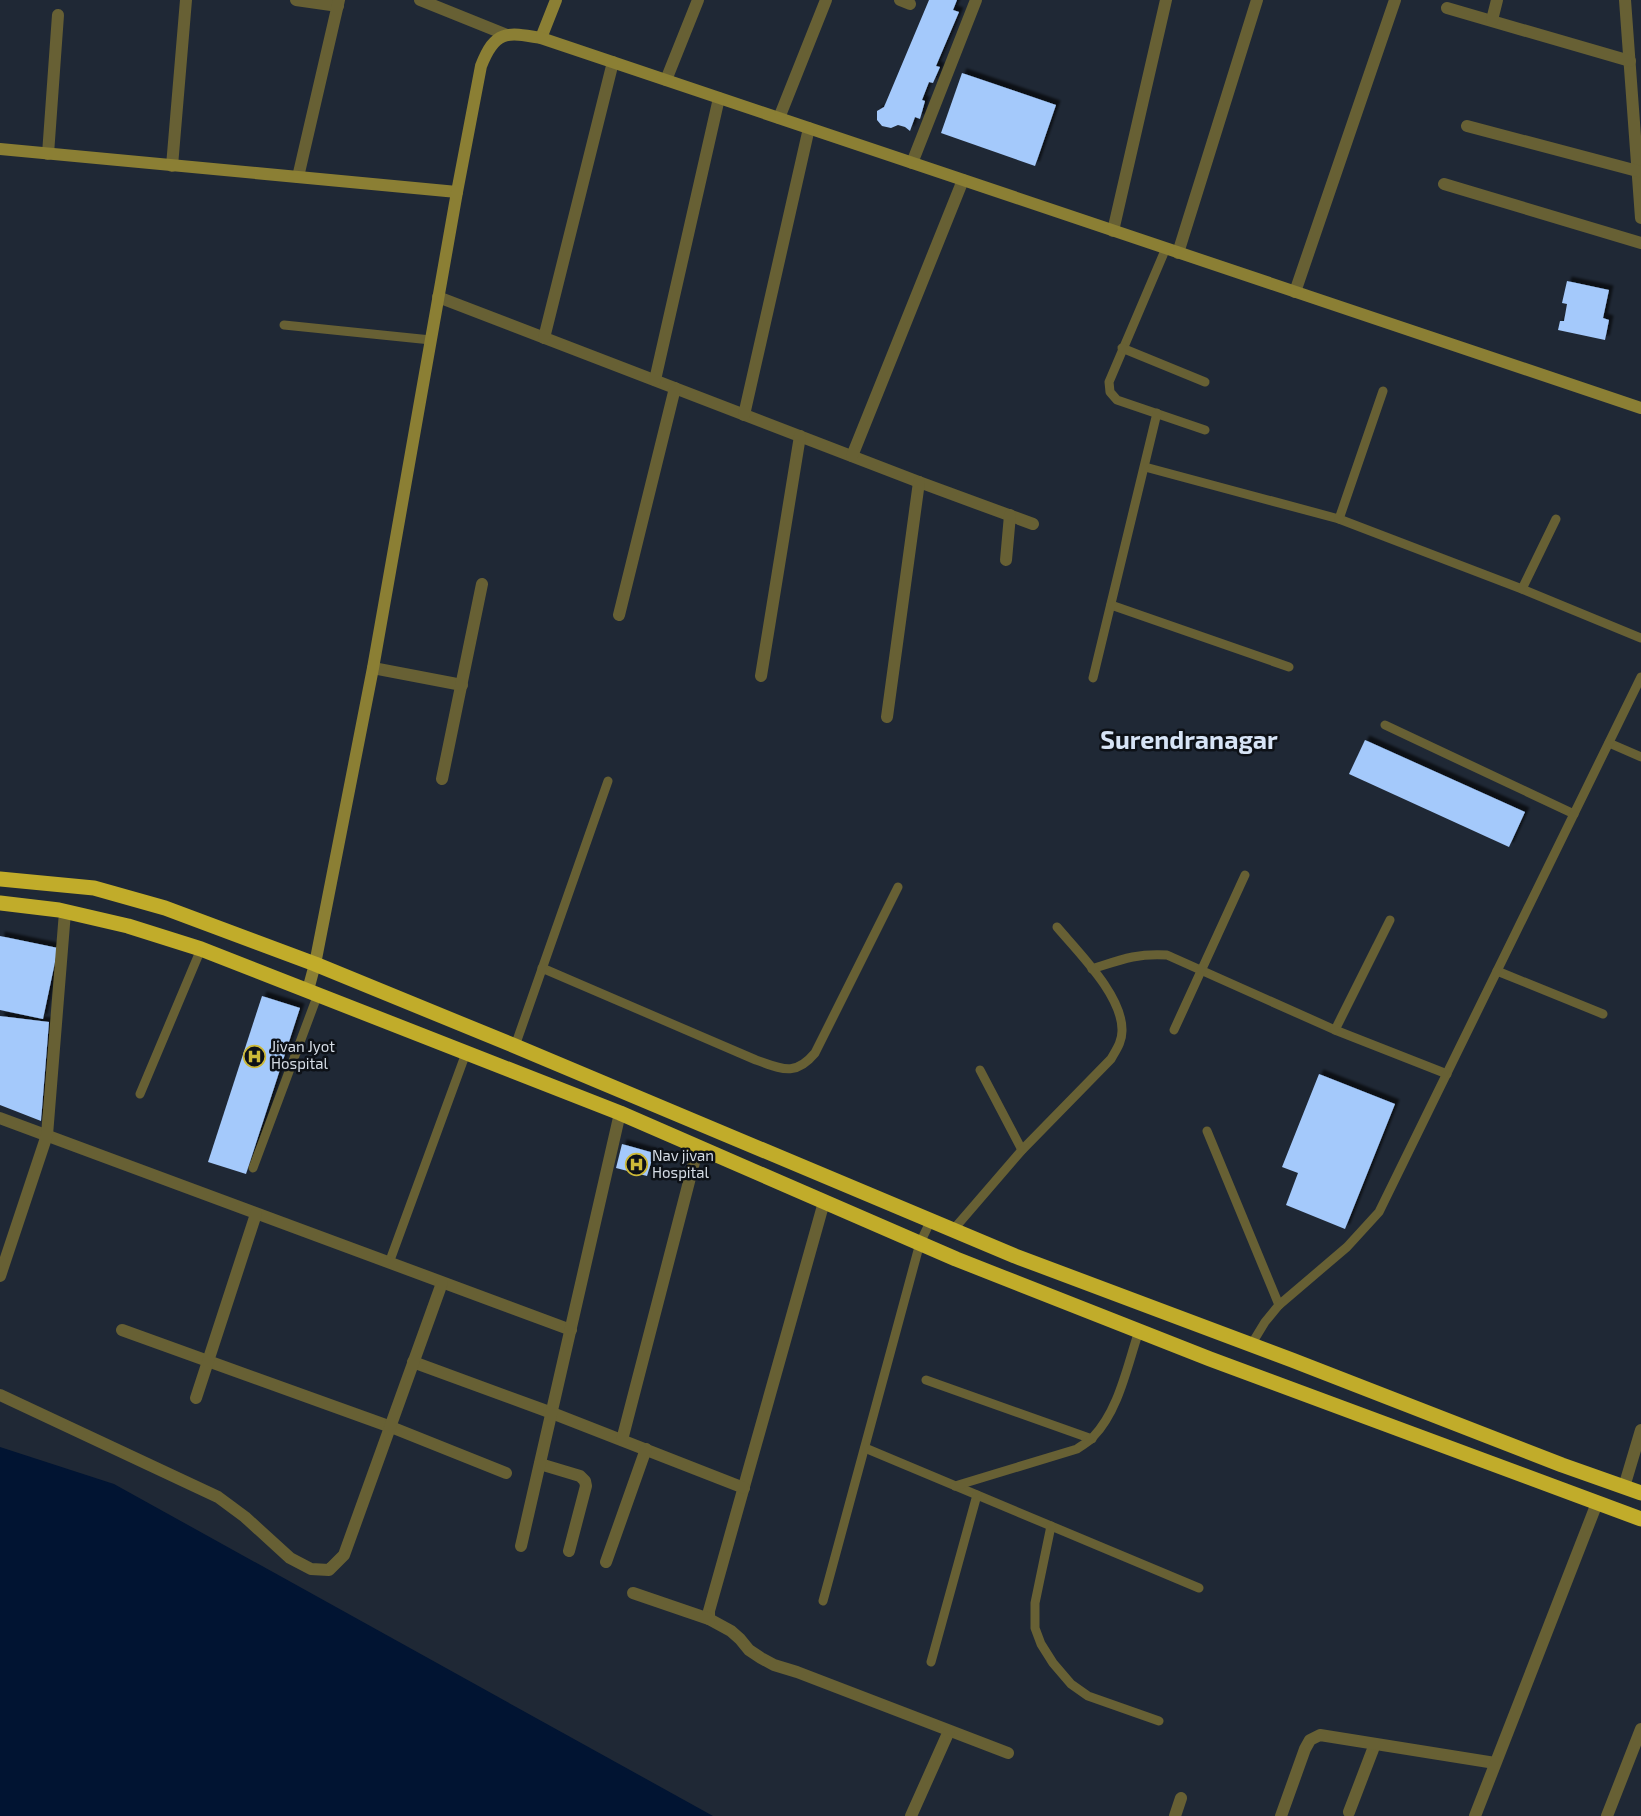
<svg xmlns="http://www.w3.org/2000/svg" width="1641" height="1816" viewBox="0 0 1641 1816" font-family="'Exo 2',sans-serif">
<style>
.water{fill:#011432}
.building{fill:#a4c9fb;filter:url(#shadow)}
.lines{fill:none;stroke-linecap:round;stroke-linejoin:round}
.lane{stroke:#676034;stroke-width:9}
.street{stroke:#676034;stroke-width:12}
.secondary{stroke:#8b7f34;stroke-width:12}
.highway{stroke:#c1ac2a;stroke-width:15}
.labels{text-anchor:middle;stroke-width:5;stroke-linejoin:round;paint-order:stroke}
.poi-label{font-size:15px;fill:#d5dce5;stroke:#0d1117;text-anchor:start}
.town-label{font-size:25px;font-weight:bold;fill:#d7e4f6;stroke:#0d1117}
</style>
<defs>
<filter id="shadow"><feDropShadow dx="4.5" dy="-4.5" stdDeviation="1" flood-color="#0009"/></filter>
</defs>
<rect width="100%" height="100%" fill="#1f2835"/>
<path class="water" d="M0,1447l114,37 599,332h-713z"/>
<g class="building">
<path d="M929,0h28l-4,10 6,2 -23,54 4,1 -7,16 -4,-1 -7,18 3,1 -5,18 -5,-2 -5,14 -5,-4 -7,-2 -7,3 -9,-2 -5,-6v-9l7,-4z"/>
<path d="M962,73l94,32 -21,61 -94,-33z"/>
<path d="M1567,281l42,9 -6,28 6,2 -4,20 -47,-10 2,-9h4l3,-17 -5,-1z"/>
<path d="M1365,740l160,72 -16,35 -160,-73z"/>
<path d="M0,936l58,12 -15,71 -43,-9z"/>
<path d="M262,996l38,12 -54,166 -38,-12z"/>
<path d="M0,1016l49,6 -8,99 -41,-16z"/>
<path d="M1319,1074l76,30 -50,125 -59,-24 12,-32 -16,-6z"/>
<path d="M622,1144l32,9 -7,23 -31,-8z"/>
</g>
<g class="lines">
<g class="lane">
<path d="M1166,248l-57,134 1,10 7,8 88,30"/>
<path d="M284,325l147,15"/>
<path d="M1122,348l83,34"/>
<path d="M1145,467l194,52 183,70 119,49"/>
<path d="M1339,519l44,-128"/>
<path d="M1522,589l34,-70"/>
<path d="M1111,605l178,62"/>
<path d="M1093,678l64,-265"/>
<path d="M1385,725l189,89"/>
<path d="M1609,743l32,14"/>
<path d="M542,968l214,92c26,9 39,17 59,-7l83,-166"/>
<path d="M1092,969c28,-9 44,-16 75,-14l168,75 112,44"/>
<path d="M1497,971l106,43"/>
<path d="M1174,1030l71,-155"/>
<path d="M1335,1030l55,-110"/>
<path d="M515,1046l93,-265"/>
<path d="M980,1070l42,80"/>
<path d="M140,1094l61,-145"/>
<path d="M1207,1131l72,174"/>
<path d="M253,1168l65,-174"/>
<path d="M953,1230l69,-80 89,-91c5,-9 11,-17 11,-28 1,-35 -43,-78 -65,-104"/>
<path d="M389,1263l77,-210"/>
<path d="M1251,1345l14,-23 14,-17 68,-58 32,-35 262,-535"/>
<path d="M926,1380l166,59"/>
<path d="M865,1448l334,140"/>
<path d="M955,1486l122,-37c5,-4 12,-7 16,-12 26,-27 34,-71 46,-106"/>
<path d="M1051,1526l-16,77v25l6,16 12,19 18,21 17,12 71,25"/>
<path d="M823,1601l97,-358 11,-23"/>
<path d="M931,1662l46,-167"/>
</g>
<g class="street">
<path d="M296,0l42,6"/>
<path d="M420,0l87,35"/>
<path d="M900,0l10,4"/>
<path d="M1625,0l16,218"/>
<path d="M1447,8l183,53"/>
<path d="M1492,20l5,-20"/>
<path d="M666,80l32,-80"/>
<path d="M779,118l47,-118"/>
<path d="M1467,126l174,46"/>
<path d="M48,154l10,-139"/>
<path d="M912,163l64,-163"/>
<path d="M172,166l14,-166"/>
<path d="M298,177l41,-177"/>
<path d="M1444,184l197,59"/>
<path d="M1113,231l53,-231"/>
<path d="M1178,253l79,-253"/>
<path d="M1295,292l100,-292"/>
<path d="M438,297l481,185 114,42"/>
<path d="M544,338l69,-276"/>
<path d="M655,380l64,-282"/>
<path d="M744,415l65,-287"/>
<path d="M852,456l111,-276"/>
<path d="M1006,560l4,-45"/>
<path d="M619,615l56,-227"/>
<path d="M373,668l89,17"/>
<path d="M761,676l39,-240"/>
<path d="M887,717l32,-235"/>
<path d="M442,779l40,-195"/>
<path d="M0,1118l571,212"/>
<path d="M824,1202l-115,409v8l22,12 9,8 9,11 12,8 13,7 23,7 211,81"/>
<path d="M0,1276l47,-141 18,-223"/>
<path d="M122,1330l269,97 115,46"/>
<path d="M413,1362l139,51 192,75"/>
<path d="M0,1395l218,102 27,20 45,41 21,11 18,1 15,-15 98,-272"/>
<path d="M196,1398l60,-184"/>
<path d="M622,1440l76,-293"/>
<path d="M540,1464l40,12 5,5 1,5 -17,65"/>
<path d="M1624,1487l17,-57"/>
<path d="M521,1546l99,-433"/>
<path d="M606,1562l40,-113"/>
<path d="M633,1593l76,26"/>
<path d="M1349,1812l26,-68"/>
<path d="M911,1816l38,-85"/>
<path d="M1175,1816l6,-18"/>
<path d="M1281,1816l24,-67 5,-9 10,-5 175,28"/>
<path d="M1475,1816l122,-313"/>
<path d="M1607,1816l34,-87"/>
</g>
<g class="secondary">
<path d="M541,38l15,-38"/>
<path d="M0,149l457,43"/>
<path d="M308,990l7,-26 58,-296 84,-476 24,-126c14,-36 25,-34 60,-28l1100,370"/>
</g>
<g class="highway">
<path d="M0,879l94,9 71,20 150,56 200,82 500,210 277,104 270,105 79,28"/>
<path d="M0,903l59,7 69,16 73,23 419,164 336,146 254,100 431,160"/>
</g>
</g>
<defs>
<symbol id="hospital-ring" viewBox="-11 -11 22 22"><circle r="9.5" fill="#0d1117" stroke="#cdb938" stroke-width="1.5"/><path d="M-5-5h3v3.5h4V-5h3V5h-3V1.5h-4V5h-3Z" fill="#cdb938"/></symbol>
</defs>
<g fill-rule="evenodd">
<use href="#hospital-ring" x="242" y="1044" width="25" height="25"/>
<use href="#hospital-ring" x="624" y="1152" width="25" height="25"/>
</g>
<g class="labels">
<g class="poi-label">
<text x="271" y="1052">Jivan Jyot<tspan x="271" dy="17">Hospital</tspan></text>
<text x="652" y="1161">Nav jivan<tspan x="652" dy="17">Hospital</tspan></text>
</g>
<g class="town-label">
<text x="1189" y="749">Surendranagar</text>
</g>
</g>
</svg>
